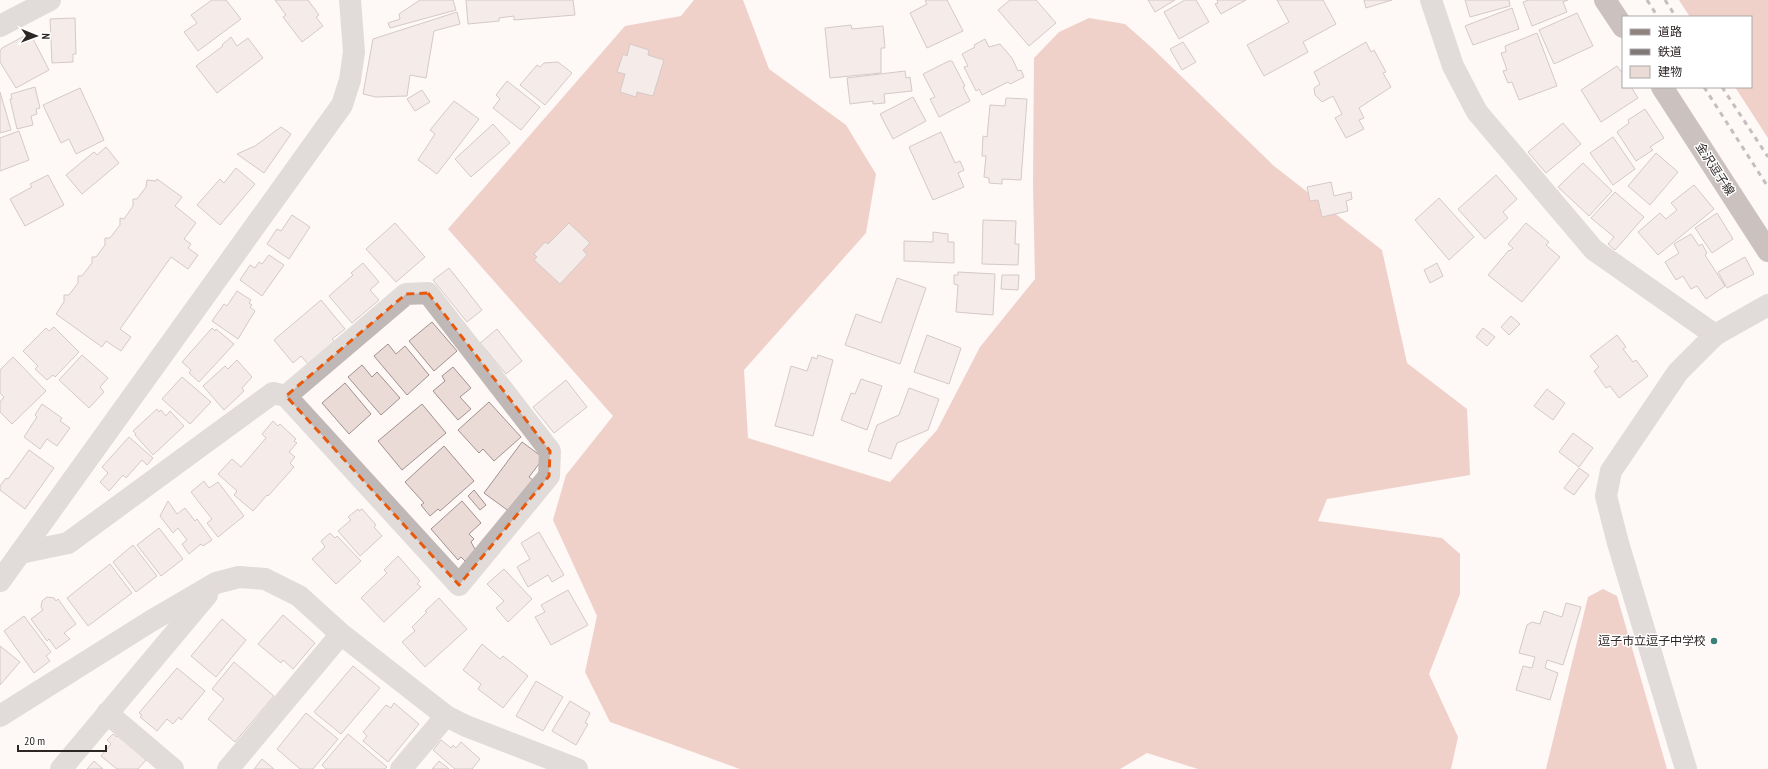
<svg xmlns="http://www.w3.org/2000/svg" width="1768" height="769" viewBox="0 0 1768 769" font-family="'PT Sans Narrow','Noto Sans JP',sans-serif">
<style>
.forest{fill:#dfa294}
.building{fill:#ebdbd7;stroke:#a1928f}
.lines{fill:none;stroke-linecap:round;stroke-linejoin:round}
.minor{stroke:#bfb8b7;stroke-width:22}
.major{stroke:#8f827f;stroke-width:22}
.rail{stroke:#7e7876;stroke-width:3;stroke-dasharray:5 5;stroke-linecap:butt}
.marked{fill:none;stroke:#e8590c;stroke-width:3;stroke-dasharray:8 5;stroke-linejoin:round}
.poi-dot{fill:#3a8076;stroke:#fff;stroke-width:1.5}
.labels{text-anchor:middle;stroke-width:3;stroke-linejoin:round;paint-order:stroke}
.street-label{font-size:12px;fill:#2c2625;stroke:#fff}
.poi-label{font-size:12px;fill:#2c2625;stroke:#fff;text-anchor:end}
</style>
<rect width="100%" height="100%" fill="#fef8f6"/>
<g class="forest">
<path d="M694,0h49l26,69 77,56 30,49 -10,59 -122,137 4,68 142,44 47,-52 43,-83 55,-68 -2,-94 1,-127 25,-26 30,-14 36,6 26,23 123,119 108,84 25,113 60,46 3,66 -143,24 -9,22 124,17 18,16v40l-31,80 29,63 -7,32h-253l-51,-16 -27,16h-380l-130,-47 -25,-50 12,-56 -44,-96 13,-45 47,-59 -165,-187 177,-203 56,-10z"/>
<path d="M1679,0h89v138l-33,-51h16v-70h-61z"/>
<path d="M1603,589l14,7 50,173h-121l42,-172z"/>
</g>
<g class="building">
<path d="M212,0h14l15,19 -43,32 -14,-19 13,-9 -6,-8z"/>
<path d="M275,0h33l11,15 -3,2 7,9 -21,16 -19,-25 3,-2z"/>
<path d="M420,0h33l3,10 -66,18 -2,-5 12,-4 -1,-5z"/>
<path d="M466,0h107l2,15 -61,5v-4l-15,2v3l-31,3z"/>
<path d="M927,0h20l16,31 -36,17 -17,-35 17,-9 -2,-3z"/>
<path d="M1010,0h26l20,23 -27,23 -31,-36z"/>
<path d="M1148,0h27l-20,12z"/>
<path d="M1185,0h11l13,22 -30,17 -15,-27z"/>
<path d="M1217,0h29l-25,14 -6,-10 3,-1z"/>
<path d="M1277,0h46l13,24 -33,18 5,10 -44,24 -17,-31 42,-23z"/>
<path d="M1364,0h28l-26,8z"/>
<path d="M1465,0h44l1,6 -40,11z"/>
<path d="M1529,0h39l-5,2 4,10 -35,14 -9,-24z"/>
<path d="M1512,8l7,21 -46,16 -8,-19z"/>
<path d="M457,12l3,12 -26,7 -8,47 -16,-3 -3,21 -31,1 -13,-3 10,-55z"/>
<path d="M1577,13l16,33 -39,18 -15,-34z"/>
<path d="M75,18l1,36h-3v8l-21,1 -2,-44z"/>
<path d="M851,25l1,4 31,-3 2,22h-4v25l-51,5 -5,-50z"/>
<path d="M30,33l19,37 -33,18 -16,-26v-11l2,-3z"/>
<path d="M1537,33l20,53 -38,14 -7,-18 -4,1 -5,-12 4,-1 -6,-17 5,-1 -1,-6z"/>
<path d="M231,37l6,9 11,-8 15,20 -46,35 -21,-27 27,-20 -1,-1z"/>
<path d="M985,39l4,8 11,-3 12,14 6,13 3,-1 3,7 -14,7 -2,-2 -26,13 -3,-6 -3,2 -12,-24 4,-1 -6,-12 13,-7 -1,-2z"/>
<path d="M1183,42l13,20 -14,8 -12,-21z"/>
<path d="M1366,42l5,10 3,-2 12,22 -3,1 8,14 -32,21 5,10 -5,2 5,9 -18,9 -11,-20 7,-4 -9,-18 -11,6 -7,-7 -1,-7 6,-4 -6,-12z"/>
<path d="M630,44l19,6 -1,5 16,5 -11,36 -16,-4 -1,5 -16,-5 5,-18 -8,-2 6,-18 4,2z"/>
<path d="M949,61h3l13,25 -2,1 7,14 -31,16 -9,-18 5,-2 -12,-23z"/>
<path d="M558,62l14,11 -27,32 -25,-20 17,-20 3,2 4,-4z"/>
<path d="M1617,66l6,8v13h8l7,11 -37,24 -20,-32z"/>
<path d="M905,71l1,7 4,-1 2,14 -28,3 1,9 -12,1v-3l-23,3 -3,-26z"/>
<path d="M507,81l33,26 -19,23 -28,-22 7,-9 -4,-4z"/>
<path d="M35,87l5,21 -4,1 1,5 -6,2 2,9 -16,4 -7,-30h2l-1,-5z"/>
<path d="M80,88l24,52 -28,14 -7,-15 -8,4 -18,-38z"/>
<path d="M422,90l8,12 -15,9 -8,-12z"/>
<path d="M0,92l11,38 -11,3z"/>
<path d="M913,97l13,24 -33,18 -13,-25z"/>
<path d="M1006,98l21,1 -6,81 -19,-1v5l-13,-1v-5l-5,-1 2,-21h-4l1,-20 4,1 3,-32 15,1z"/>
<path d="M454,101l25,18 -42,55 -19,-14 17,-26 -5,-4z"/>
<path d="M1645,109l19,29 -14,9 3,3 -17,11 -19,-29 12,-9 -1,-3z"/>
<path d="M1563,123l18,21 -35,29 -18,-21z"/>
<path d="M493,124l17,19 -39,34 -16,-18z"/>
<path d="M281,127l10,7 -27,39 -27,-19 18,-8z"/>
<path d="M19,131l10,29 -29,11v-33z"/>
<path d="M941,132l14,31 5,-2 4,9 -6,3 6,14 -31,13 -24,-53z"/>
<path d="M1613,137l22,32 -22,16 -23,-32z"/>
<path d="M106,147l13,16 -37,31 -16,-19 28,-23 3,3z"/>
<path d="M1656,153l22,19 -28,33 -22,-19z"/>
<path d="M1583,163l29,28 -23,25 -31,-29z"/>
<path d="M236,168l19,16 -35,41 -23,-20 23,-26 4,4z"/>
<path d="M48,175l16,30 -39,21 -15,-27 22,-12 -2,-3z"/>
<path d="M1496,175l21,24 -14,13 5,6 -23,21 -27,-30z"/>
<path d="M157,179l25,18 -7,9 21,17 -12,16 7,5 -3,4 10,7 -10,14 -17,-12 -51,72 11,8 -10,14 -15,-10 -4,6 -46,-33 8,-12v-7h5l9,-12v-7h4l10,-13v-6h4l9,-12v-7h5l10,-13v-7l4,1 9,-13v-7h4l9,-12 1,-7 9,1z"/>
<path d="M1331,182l3,14 17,-4 1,7 -6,2 2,10 -26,6 -4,-17 -8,1 -3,-14z"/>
<path d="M1694,185l20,24 -56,46 -20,-23 22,-19 6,6 11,-9 -6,-7z"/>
<path d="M1615,192l29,25 -29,33 -7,-6 6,-7 -23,-19z"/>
<path d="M1439,198l35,39 -25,23 -34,-40z"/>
<path d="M1717,213l16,26 -21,14 -17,-25z"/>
<path d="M292,215l18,12 -21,32 -22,-15 10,-15 4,2z"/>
<path d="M983,220l33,1 -1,23h4l-1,21 -36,-1z"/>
<path d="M395,223l30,34 -29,25 -30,-33z"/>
<path d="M569,223l21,20 -7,7 4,5 -27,29 -26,-24 3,-3 -3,-3 11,-12 3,2z"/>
<path d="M1526,223l23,19 -3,3 14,12 -38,45 -34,-27 21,-25 1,1 3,-3 -5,-4z"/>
<path d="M933,232l15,2v8h6v21l-50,-2v-20l29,1z"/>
<path d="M1691,234l8,12 3,-2 5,9 -2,2 20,31 -19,13 -9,-13 -6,3 -8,-13 -7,4 -11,-18 14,-9 -5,-9z"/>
<path d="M269,255l15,10 -22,31 -22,-16 10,-15 5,3 4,-6 3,2z"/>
<path d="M1745,257l9,17 -27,14 -9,-16z"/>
<path d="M363,263l16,19 -9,8 9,10 -27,23 -23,-27 24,-21 -2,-2z"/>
<path d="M1437,263l6,13 -13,7 -6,-13z"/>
<path d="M449,268l33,42 -15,12 -34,-42z"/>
<path d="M958,272l37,2 -2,41 -37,-3 2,-27 -4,-1v-9h4z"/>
<path d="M1002,275h17l-1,15 -17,-1z"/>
<path d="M897,278l29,10 -26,76 -55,-19 11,-31 25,9z"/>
<path d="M237,291l14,9 -2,3 3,2 -2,2 5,4 -17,28 -26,-18 12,-17 3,2z"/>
<path d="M321,300l24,29 -13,10 3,3 -27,22 -7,-8 -8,7 -19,-23z"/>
<path d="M1511,316l9,8 -11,11 -8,-8z"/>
<path d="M432,322l25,29 -23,20 -25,-30z"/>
<path d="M54,327l25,25 -24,25 -2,-2 -6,5 -12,-11 3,-3 -15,-15 23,-23 3,3z"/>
<path d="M212,328l3,3 1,-2 18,15 -35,38 -10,-9 2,-3 -9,-8z"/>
<path d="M1483,328l12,9 -8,9 -11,-9z"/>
<path d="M497,329l25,32 -16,13 -26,-31z"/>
<path d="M927,335l34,13 -12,36 -35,-12z"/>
<path d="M1617,335l9,12 -3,2 10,13 3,-2 12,16 -29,22 -9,-12 -4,2 -12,-17 5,-4 -9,-11z"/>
<path d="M388,344l8,10 9,-8 24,29 -22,20 -33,-39z"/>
<path d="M82,355l26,23 -8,9 4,5 -15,16 -30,-28z"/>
<path d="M818,355l15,5 -20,76 -38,-10 16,-60 16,5 5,-14 5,2z"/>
<path d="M13,357l33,34 -34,33 -12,-12v-10l4,-5 -4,-4v-23z"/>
<path d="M237,360l15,17 -10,11 2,3 -20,19 -21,-24 22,-20 3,3z"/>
<path d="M362,365l10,12 5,-5 23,26 -19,17 -33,-38z"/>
<path d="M453,367l18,21 -11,9 11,12 -13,11 -25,-29 12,-10 -3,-5z"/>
<path d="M182,377l29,25 -21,22 -28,-25z"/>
<path d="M861,379l21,7 -15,44 -26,-10 10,-27 4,1z"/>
<path d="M566,380l21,27 -33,26 -21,-26z"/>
<path d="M345,383l26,31 -22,20 -27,-31z"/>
<path d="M909,388l30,11 -11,31 -31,13 -6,16 -23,-8 9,-26 22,-10z"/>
<path d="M1547,389l18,14 -12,17 -19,-14z"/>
<path d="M489,402l32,35 -27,24 -11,-12 -4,4 -21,-23z"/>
<path d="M42,404l20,14 -2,3 10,7 -13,18 -10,-7 -7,10 -16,-12 13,-20 -2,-2z"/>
<path d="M422,404l24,29 -44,37 -24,-29z"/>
<path d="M157,409l2,3 2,-2 5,6 4,-5 14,15 -31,29 -18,-20 1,-1 -3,-3z"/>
<path d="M273,421l5,5 2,-2 16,15 -2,2 3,2 -8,9 6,5 -5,6 4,4 -26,29 -1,-1 -14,16 -19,-16 3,-4 -19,-17 14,-15 9,8 25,-29 -4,-4z"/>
<path d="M1573,433l20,15 -14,19 -20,-15z"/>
<path d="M129,437l24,21 -6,7 -5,-5 -16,18 -3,-3 -14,16 -9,-9 8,-9 -6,-6z"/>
<path d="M522,442l19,14 -2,2 3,2 -13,17 4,3 -23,32 -26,-19z"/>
<path d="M444,446l30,35 -34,30 -2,-2 -8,7 -9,-11 3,-2 -19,-21z"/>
<path d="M29,450l25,18 -29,41 -25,-19v-4l6,-8 2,1z"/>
<path d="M1579,468l10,7 -15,20 -10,-7z"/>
<path d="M204,481l5,7 9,-6 26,34 -26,21 -11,-14 5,-4 -21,-27z"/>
<path d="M474,490l12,15 -6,5 -12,-14z"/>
<path d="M168,501l9,13 8,-6 10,13 2,-2 15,21 -9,6 -2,-2 -12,10 -7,-10 5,-4 -9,-12 -5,5 -13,-17z"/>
<path d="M462,501l19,22 -12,11 5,5 -3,3 5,9 -11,10 -4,-4 -3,3 -27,-31z"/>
<path d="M358,509l1,2 3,-2 14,16 -2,2 8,9 -22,20 -22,-25 13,-11 -3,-3z"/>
<path d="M159,528l24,31 -22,17 -24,-31z"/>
<path d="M539,532l25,43 -12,7 -4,-7 -20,12 -11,-20 13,-8 -9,-16z"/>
<path d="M330,533l5,5 2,-2 24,25 -25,23 -24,-25 13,-12 -4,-6z"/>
<path d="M133,545l24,31 -21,16 -23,-30z"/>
<path d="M398,556l22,25 -3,3 4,3 -37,35 -23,-24 26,-25 -3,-3z"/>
<path d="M110,564l22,29 -44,33 -21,-28z"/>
<path d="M504,569l28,30 -24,23 -12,-14 8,-7 -17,-17z"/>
<path d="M568,590l20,35 -37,20 -16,-28 10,-5 -4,-7z"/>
<path d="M47,597l7,1 2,3 2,-2 18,25 -12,9 6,6 -14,10 -7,-10 -2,2 -16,-22 12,-9 -2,-3 1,-6z"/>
<path d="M439,598l28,31 -42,38 -23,-25 13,-11 -3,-4 15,-15 -2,-1z"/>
<path d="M1566,603l15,4 -18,58 -16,-5 -2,8 13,5 -8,27 -34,-10 7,-24 9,2 3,-11 -16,-4 8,-28 5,-3 8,2 4,-13 18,6z"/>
<path d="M283,615l32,28 -22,26 -10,-9 -2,3 -23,-19z"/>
<path d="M24,616l27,36 -5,4 4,5 -16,12 -30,-42z"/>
<path d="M222,619l24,21 -30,37 -25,-21z"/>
<path d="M482,644l18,15 3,-3 25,20 -25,32 -25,-19 3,-5 -18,-14z"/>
<path d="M0,646l20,16 -20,23z"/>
<path d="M234,662l40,34 -39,46 -27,-23 16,-20 -12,-10z"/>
<path d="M353,666l27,22 -39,46 -27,-22z"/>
<path d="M177,668l28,23 -24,29 -2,-3 -6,7 -6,-5 -10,12 -17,-14 2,-2 -3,-2z"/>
<path d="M536,681l27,16 -20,34 -27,-15z"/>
<path d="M570,701l20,12 -5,10 3,1 -12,21 -24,-14z"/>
<path d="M394,703l25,21 -31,38 -25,-21 4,-5 -4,-4 23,-27 5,3z"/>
<path d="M306,713l32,26 -25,30h-13l-23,-20z"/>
<path d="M113,734l4,3 1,-1 28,24 -8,9h-21l-16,-13 10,-12 -4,-4z"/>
<path d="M348,734l39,33 -2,2h-59l-4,-4z"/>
<path d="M441,740l10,8 2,-3 3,3 5,-6 19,17 -8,10h-17l-22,-19z"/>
<path d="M262,759l12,10h-20z"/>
<path d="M94,761l9,8h-16z"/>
<path d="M439,761l10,8h-17z"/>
</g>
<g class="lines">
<g class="minor">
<path d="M1431,0l22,66 24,46 117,138 121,85"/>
<path d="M0,26l50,-26"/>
<path d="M20,553l48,-10 205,-150 13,3 120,-102 22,-1 122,158 -1,25 -90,109 -173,-189"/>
<path d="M0,581l342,-476 8,-25 4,-28 -4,-52"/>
<path d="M107,713l66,56"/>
<path d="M0,716l151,-95 65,-38 23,-6 26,2 34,17 42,38 105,82 20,10 111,43"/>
<path d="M61,769l146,-174"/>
<path d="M228,769l113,-135"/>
<path d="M401,769l45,-53"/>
<path d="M1686,769l-68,-226 -12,-47 5,-25 67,-99 37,-37 53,-30"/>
</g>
<g class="major">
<path d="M1605,0l18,27"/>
<path d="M1662,87l106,164"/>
</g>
<g class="rail">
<path d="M1647,0l11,17"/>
<path d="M1665,0l11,17"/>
<path d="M1704,87l64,100"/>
<path d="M1722,87l46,70"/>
</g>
</g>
<path d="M0 0H1768V769H0ZM428,293l122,158 -1,25 -90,109 -173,-189 120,-102z" fill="#fef8f6" fill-opacity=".55" fill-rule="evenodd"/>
<path class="marked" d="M428,293l122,158 -1,25 -90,109 -173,-189 120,-102z"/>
<circle class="poi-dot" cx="1714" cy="641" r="4"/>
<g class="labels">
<g class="street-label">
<text transform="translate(1715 169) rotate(57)" y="4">金沢逗子線</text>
</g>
<g class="poi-label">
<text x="1706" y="645">逗子市立逗子中学校</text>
</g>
</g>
<rect x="1622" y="16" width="130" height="72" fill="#ffffff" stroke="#aba8a8"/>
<rect x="1630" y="29" width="20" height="6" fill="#8f827f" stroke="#aba8a8"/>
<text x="1658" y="36" font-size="12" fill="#2c2625">道路</text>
<rect x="1630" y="49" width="20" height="6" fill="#7e7876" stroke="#aba8a8"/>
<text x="1658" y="56" font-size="12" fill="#2c2625">鉄道</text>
<rect x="1630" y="66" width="20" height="12" fill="#ebdbd7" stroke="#aba8a8"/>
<text x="1658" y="76" font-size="12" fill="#2c2625">建物</text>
<g transform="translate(36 36) rotate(91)" stroke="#ffffff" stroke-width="3" paint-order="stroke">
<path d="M0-3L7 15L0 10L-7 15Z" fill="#2c2625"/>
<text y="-6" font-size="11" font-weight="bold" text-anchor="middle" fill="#2c2625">N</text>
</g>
<path d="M18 745v6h88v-6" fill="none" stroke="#2c2625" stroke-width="2"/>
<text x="24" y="745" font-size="12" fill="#2c2625" stroke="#ffffff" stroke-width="3" paint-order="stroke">20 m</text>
</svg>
